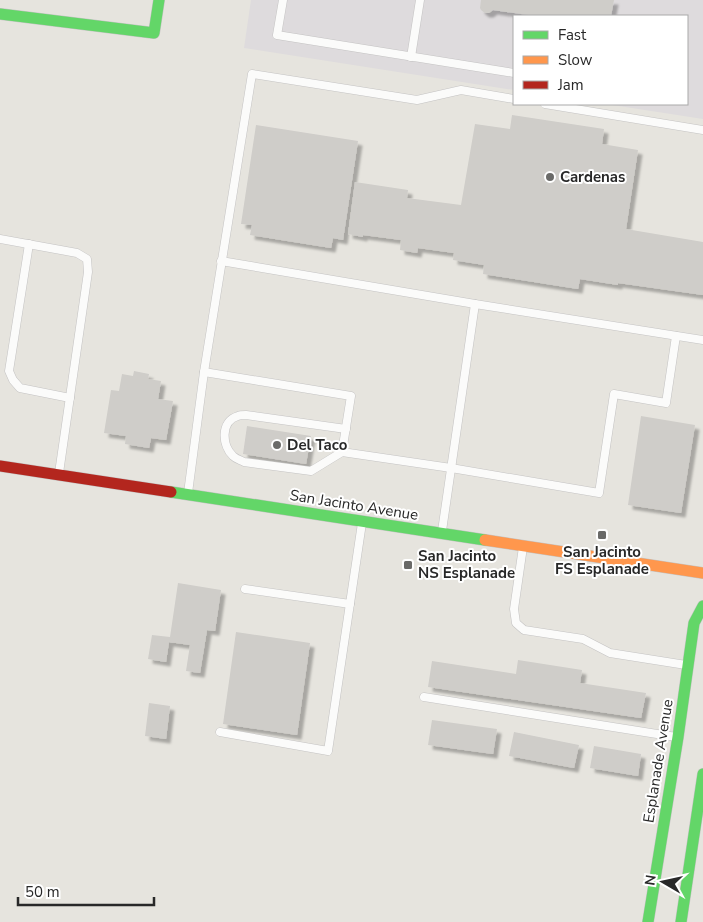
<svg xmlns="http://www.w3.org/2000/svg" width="703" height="922" viewBox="0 0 703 922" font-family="'Nunito Sans',sans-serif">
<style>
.industrial{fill:#dedbdd}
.building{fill:#cfcdc9;filter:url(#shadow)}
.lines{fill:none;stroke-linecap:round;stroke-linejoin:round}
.lane-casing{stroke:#c4c3c3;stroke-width:9}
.fast-casing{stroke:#c4c3c3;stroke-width:12}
.slow-casing{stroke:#c4c3c3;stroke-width:12}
.jam-casing{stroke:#c4c3c3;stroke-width:12}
.lane{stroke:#fbfbfa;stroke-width:8}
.fast{stroke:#63d668;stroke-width:11}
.slow{stroke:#ff974d;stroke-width:11}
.jam{stroke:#b3261e;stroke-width:11}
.poi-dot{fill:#6a6a68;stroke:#fff;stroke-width:2}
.labels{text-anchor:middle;stroke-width:4;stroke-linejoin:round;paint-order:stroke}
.poi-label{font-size:15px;font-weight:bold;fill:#282828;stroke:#fff;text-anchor:start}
.street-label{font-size:15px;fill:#282828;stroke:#fff}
</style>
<defs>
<filter id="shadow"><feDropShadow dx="4.5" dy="4.5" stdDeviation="1" flood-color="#0004"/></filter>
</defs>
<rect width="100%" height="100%" fill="#e6e4de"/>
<path class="industrial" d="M251,0h452v119l-97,-15h81v-88h-173v74l-270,-42z"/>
<g class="building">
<path d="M481,0h133l-3,16h-76l-42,-6 -4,3h-4l-4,-3 -1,-2z"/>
<path d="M512,115l92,14 -2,15 36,6 -12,79 77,13v53l-85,-12v2l-38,-6 -2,10 -95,-15 1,-9 -31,-5 1,-7 -36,-5 -1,5 -17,-3 1,-10 -38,-5v2l-15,-3 7,-52 53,8 -1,8 54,7 14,-81 35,5z"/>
<path d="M256,125l102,16 -15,99 -10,-2 -2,10 -81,-13 2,-10 -11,-1z"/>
<path d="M134,371l15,3 -1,5 13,2 -3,18 15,2 -7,39 -15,-2 -2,10 -24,-4 1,-8 -22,-3 7,-43 8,1 3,-17 11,2z"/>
<path d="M641,416l54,9 -14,88 -53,-8z"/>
<path d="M247,426l64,10 -5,28 -63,-10z"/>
<path d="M178,583l43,7 -6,41 -8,-1 -7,43 -14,-2 4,-26 -21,-3 -3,20 -18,-3 4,-24 18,2z"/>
<path d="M236,632l74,11 -13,92 -74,-11z"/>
<path d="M518,660l64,10 -2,13 66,10 -5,25 -213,-31 4,-26 84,13z"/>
<path d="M149,703l21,3 -4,33 -21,-3z"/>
<path d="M432,720l65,9 -4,25 -65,-9z"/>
<path d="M514,732l65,13 -5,23 -65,-12z"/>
<path d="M594,746l47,8 -3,22 -48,-8z"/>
</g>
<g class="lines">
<defs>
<g id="lane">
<path d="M283,0l-6,35 237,38"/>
<path d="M411,57l9,-57"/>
<path d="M545,104l158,26"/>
<path d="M0,239l77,14 10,6 1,13 -29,201"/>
<path d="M29,244l-20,127 4,9 7,8 50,10"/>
<path d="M221,261l254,43 228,36"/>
<path d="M204,372l147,24 -9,56 109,16 148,25 15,-99 52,9 10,-67"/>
<path d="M342,452l-31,19 -67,-9c-4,-2 -8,-3 -11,-6 -11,-10 -13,-35 5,-40 2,-1 5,-1 8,-1l100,14"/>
<path d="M188,493l16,-121 48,-298 165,26 44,-10 53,9"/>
<path d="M442,531l33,-227"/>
<path d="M523,547l-9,62 2,14 8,7 59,9 27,14 76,12"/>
<path d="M245,589l105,15"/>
<path d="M424,697l252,40"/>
<path d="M220,732l108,19 34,-228"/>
</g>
<g id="fast">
<path d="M0,14l154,19 5,-33"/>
<path d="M171,492l314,48"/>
<path d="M648,922l30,-185 16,-114 9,-17"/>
<path d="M681,922l22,-148"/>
</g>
<path id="slow" d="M485,540l218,33"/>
<path id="jam" d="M0,466l171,26"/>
</defs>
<use href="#lane" class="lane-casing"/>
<use href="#fast" class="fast-casing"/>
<use href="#slow" class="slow-casing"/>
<use href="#jam" class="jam-casing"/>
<use href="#lane" class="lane"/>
<use href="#fast" class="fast"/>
<use href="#slow" class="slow"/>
<use href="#jam" class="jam"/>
</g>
<g class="poi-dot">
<circle cx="550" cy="177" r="5"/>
<circle cx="277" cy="445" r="5"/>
<rect x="597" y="530" width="10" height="10" rx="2.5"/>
<rect x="403" y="560" width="10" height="10" rx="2.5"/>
</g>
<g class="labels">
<g class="poi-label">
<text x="560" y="182">Cardenas</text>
<text x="287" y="450">Del Taco</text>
<text x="602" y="557" text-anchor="middle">San Jacinto<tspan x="602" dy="17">FS Esplanade</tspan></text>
<text x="418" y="561">San Jacinto<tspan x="418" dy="17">NS Esplanade</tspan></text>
</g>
<g class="street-label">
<text transform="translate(354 505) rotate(9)" y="5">San Jacinto Avenue</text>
<text transform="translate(658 761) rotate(-81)" y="5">Esplanade Avenue</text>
</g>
</g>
<rect x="513" y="15" width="175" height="90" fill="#ffffff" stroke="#a9a9a9"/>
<rect x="523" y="31" width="25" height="8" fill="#63d668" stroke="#a9a9a9"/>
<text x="558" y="40" font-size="15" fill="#282828">Fast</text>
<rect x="523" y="56" width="25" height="8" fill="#ff974d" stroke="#a9a9a9"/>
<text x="558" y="65" font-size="15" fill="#282828">Slow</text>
<rect x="523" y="81" width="25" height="8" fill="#b3261e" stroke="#a9a9a9"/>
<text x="558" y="90" font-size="15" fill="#282828">Jam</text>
<g transform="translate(663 882) rotate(279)" stroke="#ffffff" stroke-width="4" paint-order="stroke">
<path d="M0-4L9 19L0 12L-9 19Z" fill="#282828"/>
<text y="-8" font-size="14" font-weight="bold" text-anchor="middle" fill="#282828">N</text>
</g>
<path d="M18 897v8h136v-8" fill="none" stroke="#282828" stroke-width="2.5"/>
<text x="25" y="897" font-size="15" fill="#282828" stroke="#ffffff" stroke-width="4" paint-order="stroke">50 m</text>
</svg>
